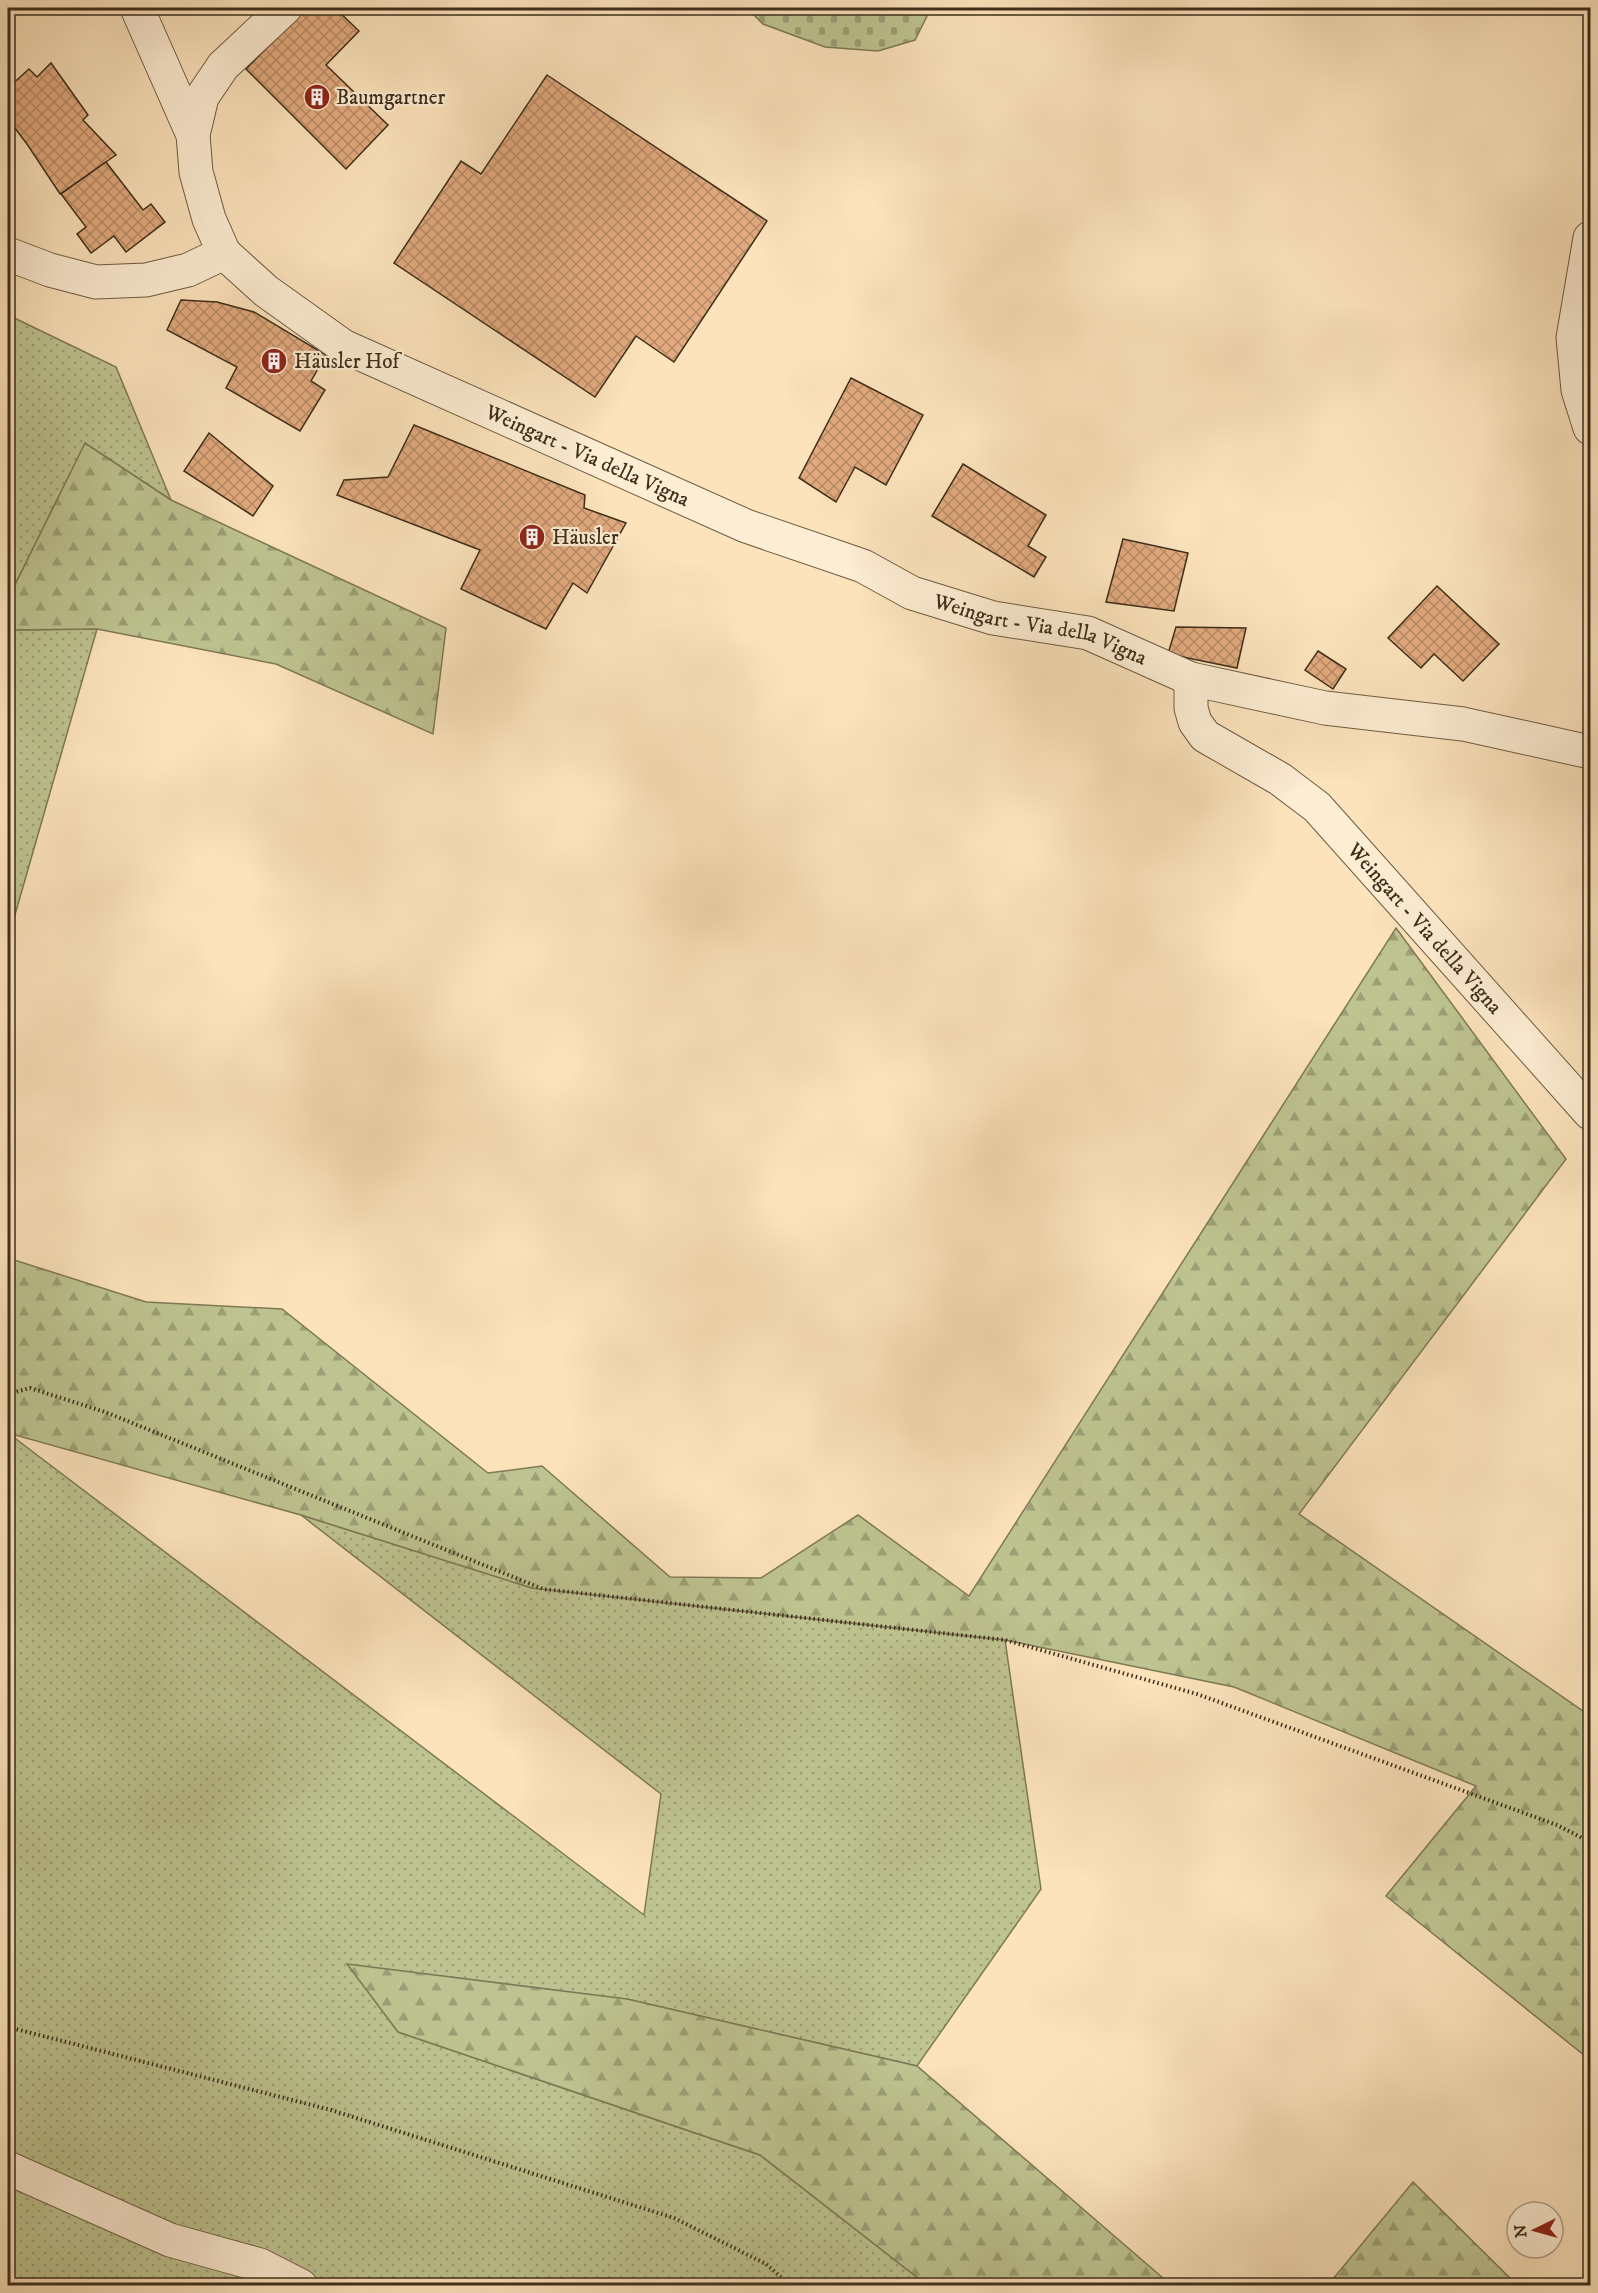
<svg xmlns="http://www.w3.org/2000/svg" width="1598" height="2293" viewBox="0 0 1598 2293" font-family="'IM FELL DW Pica',serif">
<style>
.grass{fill:url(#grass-dots);stroke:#7e7956;stroke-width:1.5}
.forest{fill:url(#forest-firs);stroke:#7e7956;stroke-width:1.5}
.cemetery{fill:url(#cemetery-stones);stroke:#7e7956;stroke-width:1.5}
.building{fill:url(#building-cross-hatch);stroke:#3d2e1a;stroke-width:1.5}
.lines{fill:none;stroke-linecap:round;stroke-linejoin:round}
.minor-casing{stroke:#6d5b42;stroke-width:35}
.path{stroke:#3d2e1a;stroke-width:4;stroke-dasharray:1.5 3;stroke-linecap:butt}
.minor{stroke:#fdedd3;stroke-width:33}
.labels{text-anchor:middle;stroke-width:4.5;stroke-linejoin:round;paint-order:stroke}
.poi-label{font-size:21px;fill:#3d2e1a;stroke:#fdedd3;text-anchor:start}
.street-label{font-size:21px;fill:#3d2e1a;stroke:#fdedd3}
</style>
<defs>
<pattern id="grass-dots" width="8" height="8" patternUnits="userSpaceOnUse" patternTransform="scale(1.5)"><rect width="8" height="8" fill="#bec491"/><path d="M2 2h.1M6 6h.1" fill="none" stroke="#9ca076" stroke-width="1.8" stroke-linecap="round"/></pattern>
<pattern id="forest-firs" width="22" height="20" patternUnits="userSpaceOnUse" patternTransform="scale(1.5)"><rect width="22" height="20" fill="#bec491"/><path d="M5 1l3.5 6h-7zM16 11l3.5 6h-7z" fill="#9ca076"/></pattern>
<pattern id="cemetery-stones" width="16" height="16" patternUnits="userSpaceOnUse" patternTransform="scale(1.5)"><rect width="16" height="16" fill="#bec491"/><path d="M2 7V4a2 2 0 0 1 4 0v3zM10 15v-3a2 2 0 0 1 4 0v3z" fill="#9ca076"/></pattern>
<pattern id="building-cross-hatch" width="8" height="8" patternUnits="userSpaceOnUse" patternTransform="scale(1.5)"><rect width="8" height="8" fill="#e2aa7e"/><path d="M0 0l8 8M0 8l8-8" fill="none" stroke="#b88b66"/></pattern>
</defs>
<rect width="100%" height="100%" fill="#fce3bc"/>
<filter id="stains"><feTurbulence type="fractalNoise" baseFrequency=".00333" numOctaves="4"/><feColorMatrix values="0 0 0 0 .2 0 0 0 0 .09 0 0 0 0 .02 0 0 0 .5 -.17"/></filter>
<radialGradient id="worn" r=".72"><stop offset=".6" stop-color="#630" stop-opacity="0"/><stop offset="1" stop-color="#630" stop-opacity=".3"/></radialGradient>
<g class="grass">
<path d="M8,315l108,52 55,133 -86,-56 -77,155z"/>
<path d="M97,629l-89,310v-309z"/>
<path d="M8,1433l636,482 17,-121 -360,-279 231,73 473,52 36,249 -124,177 -290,-67 -229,33 362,123 167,130h-919z"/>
</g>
<g class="forest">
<path d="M85,443l86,57 275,128 -13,106 -157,-70 -179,-35 -89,1v-31z"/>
<path d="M1396,928l170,231 -267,355 291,202v344l-204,-164 90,-110 -242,-99 -229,-47 -473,-52 -231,-73 -293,-82v-175l138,44 136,7 206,164 54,-7 128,111 91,1 97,-63 111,81z"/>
<path d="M347,1964l280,35 290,67 254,219h-244l-167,-130 -362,-123z"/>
<path d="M1413,2182l104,103h-189z"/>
</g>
<path class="cemetery" d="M747,8h184l-16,32 -37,11 -53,-4 -62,-23z"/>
<g class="building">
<path d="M306,8h29l24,23 -33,34 62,60 -42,44 -100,-100z"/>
<path d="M51,63l37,52 -5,5 33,35 -56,39 -33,-50 -19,-25v-31l21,-19 8,8z"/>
<path d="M547,75l220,146 -93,141 -38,-26 -41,61 -201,-134 67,-102 20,13z"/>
<path d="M106,162l37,48 8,-6 14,18 -39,30 -12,-16 -23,17 -14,-19 9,-7 -25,-33z"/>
<path d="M181,300l36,2 37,10 72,43 -15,26 14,9 -25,41 -74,-43 11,-21 -70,-37z"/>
<path d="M851,378l72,37 -37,70 -31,-18 -19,35 -37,-24z"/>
<path d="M414,425l171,70 -1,13 42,15 -39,70 -14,-10 -27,46 -85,-40 19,-39 -143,-55 7,-15 44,-3z"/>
<path d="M209,433l64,53 -20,30 -69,-45z"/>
<path d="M963,464l83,51 -18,31 18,11 -12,20 -102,-61z"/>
<path d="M1123,539l65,14 -14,58 -68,-9z"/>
<path d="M1437,586l62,58 -36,37 -29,-27 -13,14 -33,-30z"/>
<path d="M1176,627l70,1 -9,40 -69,-14z"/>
<path d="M1318,651l28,18 -13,20 -28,-19z"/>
</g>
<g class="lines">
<defs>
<g id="minor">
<path id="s1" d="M137,8l56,127 3,37 13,47 15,34 42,38 77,55 403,180 117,40 49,27 81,25 95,15 103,46 134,29 138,16 127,28"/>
<path d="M193,135l9,-38 21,-31 62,-58"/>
<path d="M1590,238l-17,100 5,52 12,38"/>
<path d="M8,254l42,16 46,12 50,-2 42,-10 36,-17"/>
<path id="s2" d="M1191,679v29l4,14 10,14 75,43 37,28 273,306"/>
<path d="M8,2168l162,72 90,25 41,21"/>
</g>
</defs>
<use href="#minor" class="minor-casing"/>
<g class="path">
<path d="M8,1394l22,-6 75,24 438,177 462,51 192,54 360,131 33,17"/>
<path d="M8,2027l323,83 343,108 92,46 25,22"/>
</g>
<use href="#minor" class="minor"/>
</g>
<defs>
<symbol id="building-disc" viewBox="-11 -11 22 22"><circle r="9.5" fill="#8f2418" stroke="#fdedd3"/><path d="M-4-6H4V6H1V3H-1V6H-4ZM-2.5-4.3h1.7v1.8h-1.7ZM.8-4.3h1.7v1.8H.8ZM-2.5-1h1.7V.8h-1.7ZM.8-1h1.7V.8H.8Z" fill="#fff"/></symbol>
</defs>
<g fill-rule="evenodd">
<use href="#building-disc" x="302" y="82" width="30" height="30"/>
<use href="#building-disc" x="259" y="346" width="30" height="30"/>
<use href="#building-disc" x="517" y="522" width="30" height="30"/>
</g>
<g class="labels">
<g class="poi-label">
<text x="336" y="104">Baumgartner</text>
<text x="294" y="368">Häusler Hof</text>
<text x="552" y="544">Häusler</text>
</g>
<g class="street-label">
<text dy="7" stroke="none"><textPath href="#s1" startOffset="681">Weingart - Via della Vigna</textPath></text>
<text dy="7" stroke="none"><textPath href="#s1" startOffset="1168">Weingart - Via della Vigna</textPath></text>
<text dy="7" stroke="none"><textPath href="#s2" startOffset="356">Weingart - Via della Vigna</textPath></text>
</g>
</g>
<rect width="1598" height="2293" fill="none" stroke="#fce3bc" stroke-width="30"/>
<rect x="9" y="9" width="1580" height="2275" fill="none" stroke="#3d2e1a" stroke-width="3"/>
<rect x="15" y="15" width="1568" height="2263" fill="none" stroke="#3d2e1a" stroke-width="1.5"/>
<g transform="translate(1535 2230) rotate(265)"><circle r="28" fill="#fdedd3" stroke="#b0a189" stroke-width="1.5"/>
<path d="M0-4.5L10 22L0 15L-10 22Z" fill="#8f2418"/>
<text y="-9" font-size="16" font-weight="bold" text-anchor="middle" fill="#3d2e1a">N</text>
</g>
<rect width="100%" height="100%" filter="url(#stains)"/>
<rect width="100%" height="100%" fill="url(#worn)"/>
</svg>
